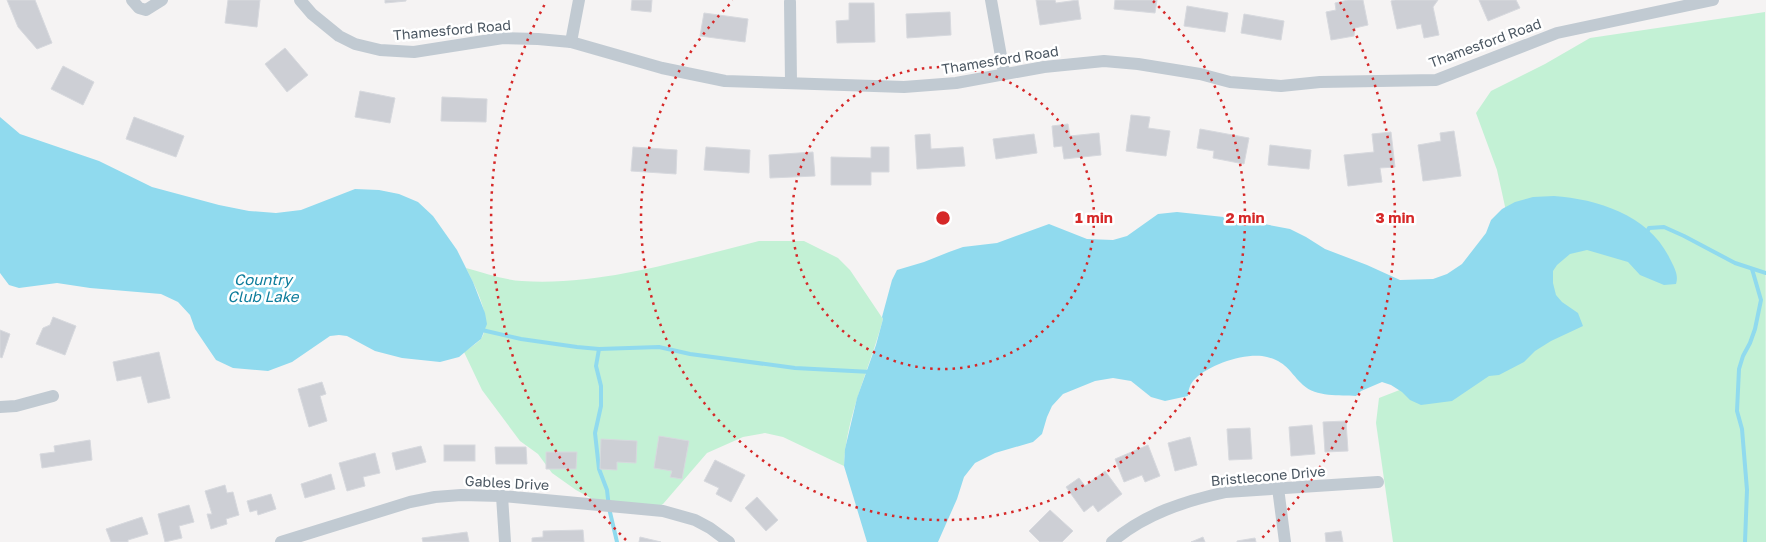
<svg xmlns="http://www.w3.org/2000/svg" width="1766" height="542" viewBox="0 0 1766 542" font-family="'Golos Text',sans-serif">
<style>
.green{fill:#c3f1d5}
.water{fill:#90daee}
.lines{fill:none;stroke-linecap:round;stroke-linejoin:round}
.stream{stroke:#90daee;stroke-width:4}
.building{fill:#cdcfd5;stroke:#d7d9de}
.street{stroke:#c1cad2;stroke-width:12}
.ring{fill:none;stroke:#d62828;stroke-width:2.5;stroke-dasharray:2.5 5}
.labels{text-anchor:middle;stroke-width:5;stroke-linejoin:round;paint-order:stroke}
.street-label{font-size:14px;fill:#4a5661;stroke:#fff}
.water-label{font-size:15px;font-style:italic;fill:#0c7c9b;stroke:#fff}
.centre{fill:#d62828;stroke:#fff;stroke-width:2.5}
.ring-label{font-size:15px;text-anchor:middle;font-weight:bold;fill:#d62828;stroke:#fff;stroke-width:5;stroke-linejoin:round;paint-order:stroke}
</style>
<rect width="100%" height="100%" fill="#f5f3f3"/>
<g class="green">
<path d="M1765,12l1,530h-373l-17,-119 3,-25 36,-14 98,-141 -16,-73 -21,-57 15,-22 54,-27 45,-26z"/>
<path d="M759,241h45l34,17 12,12 33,49c-13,49 -37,96 -39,147l-61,-29 -18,-4 -22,4 -36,16 -44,51 -19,10 -35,-6 -33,-18 -24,-17 -14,-19 -18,-13 -38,-51 -18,-38c5,-4 12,-8 16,-12 15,-18 -5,-54 -14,-72 18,5 38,12 56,13 80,5 160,-21 237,-40z"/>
</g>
<g class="water">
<path d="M0,117l20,17 79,27 53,26 67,18 30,6 27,2 25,-3 54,-21 24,1 20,4 19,8 15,14 24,34 16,32 12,31 2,11 -6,15 -10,8 -12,10 -19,5 -38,-4 -27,-7 -28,-15 -8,-1 -9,1 -38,26 -24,9 -35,-3 -17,-8 -21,-31 -5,-14 -12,-13 -17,-8 -71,-6 -33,-5 -38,5 -10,-3 -9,-12z"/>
<path d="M1554,196c44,3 96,20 116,63 4,8 9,16 6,25l-12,1 -24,-10 -12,-13 -41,-12 -17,4 -13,11 -4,6v12l3,12 6,7 16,11 5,13 -32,15 -16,10 -11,11 -25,13 -10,1 -37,25 -31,4 -11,-5 -8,-8 -11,-7 -9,-3 -21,9 -5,5c-16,-1 -40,1 -53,-11 -13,-12 -16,-23 -36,-28 -20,-5 -57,7 -72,22 -5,4 -7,12 -7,17l-23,5 -14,-4 -20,-16 -18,-3 -18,3 -32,13 -11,12 -5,11 -5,17 -9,8 -38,11 -20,10 -11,14 -7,22 -19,43h-71l-23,-76 1,-17 12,-51 19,-53 7,-26 -1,-2 10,-37 5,-10 27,-8 25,-10 14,-5 34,-4 52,-19 38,15 26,1 14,-4 31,-22 19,-2 56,6 57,11 16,8 19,12 42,16 33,15 33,-1 14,-5 15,-10 24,-31 5,-13 11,-11 13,-7 18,-5z"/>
</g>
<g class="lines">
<g class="stream">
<path d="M1647,232l2,-4 15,-1 20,9 51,27 31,10"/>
<path d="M482,330l39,9 56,8 22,2 60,-2 31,7 105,14 76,4"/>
<path d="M599,349l-3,17 5,20v20l-6,27 4,36 8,21 2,18 8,34"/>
<path d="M1745,542l2,-52 -5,-61 -5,-18 2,-42 4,-13 7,-13 5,-14 6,-29 -9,-31"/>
</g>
</g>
<g class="building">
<path d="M7,0h28l17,43 -15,6 -19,-22z"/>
<path d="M228,0h32l-3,27 -32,-4z"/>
<path d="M385,0h21v1l-21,2z"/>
<path d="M632,0h20l-1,12 -20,-2z"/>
<path d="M1036,0h19l1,3 22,-3 3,19 -41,6z"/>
<path d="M1115,0h42l-2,13 -41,-4z"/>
<path d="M1348,0h15l5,25 -13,3 -1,8 -23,4 -5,-28 10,-2 -1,-7z"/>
<path d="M1395,0h43l-5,7 6,28 -15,3 -3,-14 -24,5 -6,-28z"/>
<path d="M1479,0h37l4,8 -32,13z"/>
<path d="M849,3h25l1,39 -38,1 -1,-22 13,-1z"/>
<path d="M1187,6l41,7 -3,19 -41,-6z"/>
<path d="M950,12l1,23 -44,3 -1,-24z"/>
<path d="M704,13l44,6 -3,23 -45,-6z"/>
<path d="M1244,14l40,7 -3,19 -40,-7z"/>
<path d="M285,48l23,27 -21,17 -22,-28z"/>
<path d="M63,66l31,16 -11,23 -32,-16z"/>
<path d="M360,91l35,7 -5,25 -35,-6z"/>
<path d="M442,97l45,2 -1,23 -45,-1z"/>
<path d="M1131,115l19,2 -2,11 22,3 -4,25 -40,-5z"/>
<path d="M134,117l50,19 -8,21 -50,-18z"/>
<path d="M1068,124l2,12 29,-3 2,22 -37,4 -2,-13 -8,1 -2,-21z"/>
<path d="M1200,129l49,9 -5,26 -31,-6 1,-7 -17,-3z"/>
<path d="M1454,131l7,45 -38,5 -5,-36 23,-4 -1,-8z"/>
<path d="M1391,132l4,35 -15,1 2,14 -34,4 -4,-31 30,-3 -2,-18z"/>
<path d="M930,134l1,15 32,-2 2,19 -48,3 -2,-34z"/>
<path d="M1034,134l3,19 -41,6 -3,-20z"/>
<path d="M1270,145l41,5 -2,19 -41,-4z"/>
<path d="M633,147l44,3 -1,24 -45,-3z"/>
<path d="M706,147l44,3 -1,23 -45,-3z"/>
<path d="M871,147h18v25h-18v13h-40v-28l40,1z"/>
<path d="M813,152l2,24 -45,2 -1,-23z"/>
<path d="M53,317l23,9 -11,29 -29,-11 7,-16 7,-3z"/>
<path d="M0,330l10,4 -8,24 -2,-1z"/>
<path d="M159,352l11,46 -22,5 -7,-27 -24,5 -4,-19z"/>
<path d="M322,382l4,12 -6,2 7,25 -18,6 -11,-38z"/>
<path d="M1346,421l2,30 -23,1 -2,-30z"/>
<path d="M1312,425l3,29 -24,2 -2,-29z"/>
<path d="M1250,428l2,31 -23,1 -2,-31z"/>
<path d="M659,436l30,5 -7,38 -12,-2 2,-6 -18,-3z"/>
<path d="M1190,437l7,28 -22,6 -7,-28z"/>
<path d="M601,439l36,2 -1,22 -19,-1v8l-17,-1z"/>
<path d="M90,440l2,20 -50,8 -2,-14 15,-2 -1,-6z"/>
<rect x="444" y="445" width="31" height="16"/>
<path d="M1148,445l12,31 -15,6 -3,-7 -18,7 -9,-23z"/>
<path d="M421,446l5,16 -30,8 -4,-17z"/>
<path d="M495,447h31l1,17h-31z"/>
<path d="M546,452h31l-1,17h-30z"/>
<path d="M375,453l5,20 -17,4 2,9 -18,5 -8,-28z"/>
<path d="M715,460l30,15 -14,27 -15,-8 3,-6 -15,-7z"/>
<path d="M1105,471l17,23 -24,18 -5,-7 -9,7 -18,-25 13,-9 6,8z"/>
<path d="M331,474l4,15 -30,9 -4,-14z"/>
<path d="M225,485l2,8 6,-1 6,23 -13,4 1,5 -16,5 -4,-15h5l-7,-23z"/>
<path d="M271,494l5,15 -18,6 -1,-5 -7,2 -3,-11z"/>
<path d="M757,497l21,23 -12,11 -21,-23z"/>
<path d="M189,505l5,17 -15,4 3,12 -17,4 -7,-28z"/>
<path d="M1050,510l23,21 -11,11h-22l-11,-11z"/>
<path d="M142,517l6,17 -20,6v2h-17l-5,-13z"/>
<path d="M583,530l1,12h-52v-4l11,-1v-6z"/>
<path d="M1341,531l2,11h-17l-1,-9z"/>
<path d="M467,532l2,10h-46l-1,-4z"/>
<path d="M640,537l21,5h-22z"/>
<path d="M1203,537l2,5h-14z"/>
<path d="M1255,538l1,4h-19v-1z"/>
</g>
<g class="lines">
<g class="street">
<path d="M132,0l7,8 7,2 16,-10"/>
<path d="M300,0l12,14 27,22 16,8 25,6 34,2 89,-14 35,1 33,3 91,26 63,13 179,6 52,-4 88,-16 60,-6 34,3 62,10 30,8 51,4 39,-4 116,-2 121,-47 156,-33"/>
<path d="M991,0l13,73"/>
<path d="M790,2l1,80"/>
<path d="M571,42l8,-42"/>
<path d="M0,407l16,-1 37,-10"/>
<path d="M1278,488l7,54"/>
<path d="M502,496l3,46"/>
<path d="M281,542l129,-40 25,-5 26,-2 41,1 161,15 32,9 15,8 19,14"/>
<path d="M1112,542c32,-28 73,-41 114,-50l152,-10"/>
</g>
</g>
<g class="ring">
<circle cx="943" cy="218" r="151"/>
<path d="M1153 1A302 302 0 1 1 733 1"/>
<path d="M626 540A452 452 0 0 1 546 2M1340 2A452 452 0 0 1 1260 540"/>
</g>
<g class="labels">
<g class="street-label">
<text transform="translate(452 30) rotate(-5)" y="5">Thamesford Road</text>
<text transform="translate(1485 43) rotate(-20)" y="5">Thamesford Road</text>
<text transform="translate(1000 60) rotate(-9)" y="5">Thamesford Road</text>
<text transform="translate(1268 476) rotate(-5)" y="5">Bristlecone Drive</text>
<text transform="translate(507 483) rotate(3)" y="5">Gables Drive</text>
</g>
<g class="water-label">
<text x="263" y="285">Country<tspan x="263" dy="17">Club Lake</tspan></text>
</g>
</g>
<circle cx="943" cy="218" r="8" class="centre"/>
<g class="ring-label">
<text x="1094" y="223">1 min</text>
<text x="1245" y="223">2 min</text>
<text x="1395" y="223">3 min</text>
</g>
</svg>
